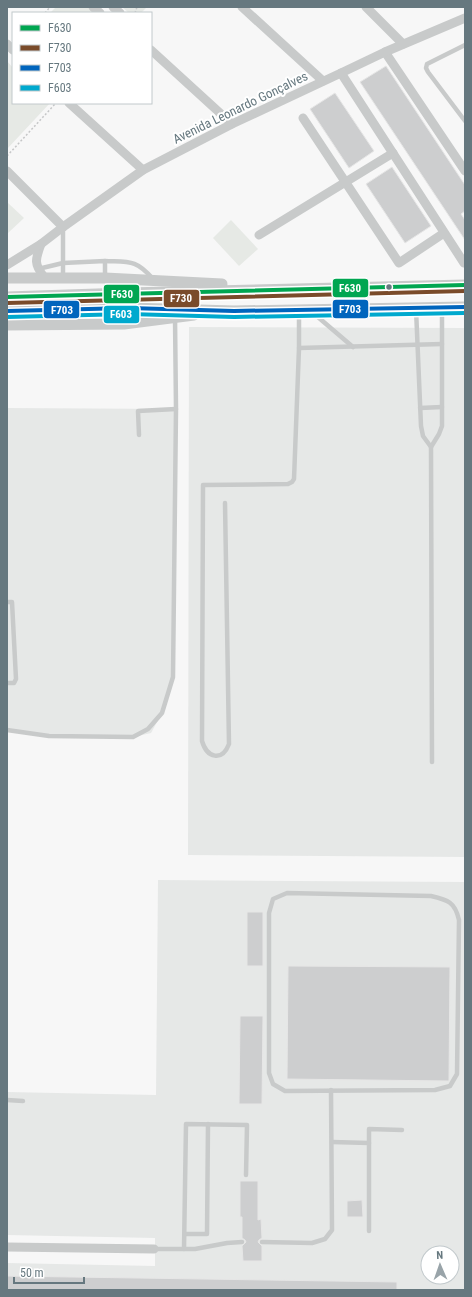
<svg xmlns="http://www.w3.org/2000/svg" width="472" height="1297" viewBox="0 0 472 1297" font-family="'Roboto Condensed',sans-serif">
<style>
.built{fill:#e6e8e7;fill-rule:evenodd}
.green{fill:#e6e9e5}
.building{fill:#cdcecf;stroke:#e6e6e6}
.lines{fill:none;stroke-linecap:round;stroke-linejoin:round}
.path{stroke:#c6c7c8;stroke-width:1.5;stroke-dasharray:2 2;stroke-linecap:butt}
.service{stroke:#c8caca;stroke-width:4.5}
.minor{stroke:#c8caca;stroke-width:9}
.tertiary{stroke:#c8caca;stroke-width:11}
.bus-1-casing{stroke:#fff;stroke-width:7}
.bus-2-casing{stroke:#fff;stroke-width:7}
.bus-3-casing{stroke:#fff;stroke-width:7}
.bus-4-casing{stroke:#fff;stroke-width:7}
.bus-1{stroke:#00a651;stroke-width:4}
.bus-2{stroke:#7a4b2a;stroke-width:4}
.bus-3{stroke:#0065bd;stroke-width:4}
.bus-4{stroke:#00a9ce;stroke-width:4}
.bus-dot{fill:#66787f;stroke:#fff;stroke-width:1.5}
.labels{text-anchor:middle;stroke-width:4;stroke-linejoin:round;paint-order:stroke}
.street-label{font-size:13px;fill:#66787f;stroke:#fff}
.line-badge{stroke:#fff;stroke-width:1.5}
.badge-label{font-size:11px;text-anchor:middle;font-weight:bold;fill:#fff}
</style>
<rect width="100%" height="100%" fill="#f7f7f7"/>
<g class="built">
<path d="M189,327l276,1v529l-277,-2z"/>
<path d="M7,408l169,1 -3,268 -11,36 -11,20 -18,4 -84,-1 -42,-6z"/>
<path d="M158,880l307,2v408h-458v-27l148,3v-28l-148,-3v-143l149,3zM428,1253h24v24h-24z"/>
</g>
<g class="green">
<path d="M56,7h32l6,6h-44z"/>
<path d="M122,7h25l-6,6h-12z"/>
<path d="M7,61l6,7v35h37l-43,46z"/>
<path d="M7,202l17,16 -17,16z"/>
<path d="M231,220l27,29 -19,17 -26,-28z"/>
</g>
<g class="building">
<path d="M386,66l79,119v26l-4,3 4,6v20l-105,-158z"/>
<path d="M335,93l39,58 -25,17 -39,-59z"/>
<path d="M392,167l39,59 -26,17 -39,-59z"/>
<rect x="247" y="912" width="16" height="54"/>
<path d="M288,966l162,1 -1,114 -162,-2z"/>
<path d="M240,1016h23l-1,88h-23z"/>
<path d="M240,1181h18v39l3,-1 1,19 -3,2 -1,2 4,4v15h-19l-1,-15 4,-4 -1,-2 -3,-2v-21h-2z"/>
<path d="M362,1200l1,17h-16v-16z"/>
<path d="M7,1276l390,6v8h-390z"/>
</g>
<g class="lines">
<g class="path">
<path d="M45,13l5,-6"/>
<path d="M135,13l2,-6"/>
<path d="M7,156l49,-53"/>
</g>
<g class="service">
<path d="M465,45l-38,19 -1,4 2,4 37,49"/>
<path d="M63,227v51"/>
<path d="M105,261c24,1 31,-2 48,18"/>
<path d="M38,269l25,-6 42,-2v17"/>
<path d="M416,309l5,117 2,10 8,11"/>
<path d="M312,312l41,35"/>
<path d="M299,348l143,-4"/>
<path d="M420,408l22,-1"/>
<path d="M139,435l-1,-24 38,-2"/>
<path d="M225,503l4,241c-7,18 -22,14 -27,-3l1,-256 85,-1 4,-2 2,-3 5,-131v-37"/>
<path d="M7,602h5l4,77 -2,4h-7"/>
<path d="M7,730l42,6 84,1 15,-8 14,-16 11,-36 3,-268 -1,-92"/>
<path d="M432,762l-1,-315 8,-13 3,-8v-118"/>
<path d="M287,893l144,3c17,4 24,6 28,24l-2,154 -7,12 -15,4 -150,1 -12,-7 -4,-11v-160l4,-14z"/>
<path d="M7,1100l16,1"/>
<path d="M332,1142l37,1v88"/>
<path d="M369,1143v-14l33,1"/>
<path d="M185,1234h22l1,-110"/>
<path d="M262,1242l50,1 13,-4 7,-9 -1,-140"/>
<path d="M154,1249h41l32,-6 15,-1"/>
<path d="M184,1249l2,-125 61,1 -1,50"/>
</g>
<g class="minor">
<path d="M93,7l7,6"/>
<path d="M113,7l7,6"/>
<path d="M242,7l81,74"/>
<path d="M366,7l37,37"/>
<path d="M7,44l6,6"/>
<path d="M151,50l81,74"/>
<path d="M385,52l80,119"/>
<path d="M341,73l123,190"/>
<path d="M69,103l74,67"/>
<path d="M303,118l96,145 45,-30"/>
<path d="M7,171l56,56"/>
<path d="M259,235l134,-82"/>
<path d="M41,244c-6,16 -7,20 3,33"/>
<path d="M7,265l34,-21 22,-17 80,-57 89,-46 109,-51 44,-21 80,-34"/>
<path d="M7,1247l147,2"/>
</g>
<g class="tertiary">
<path d="M7,278h98l117,6"/>
<path d="M7,297l120,-4 338,-8"/>
<path d="M7,311l122,-3 105,3 231,-4"/>
<path d="M7,325l117,-1 70,-9"/>
</g>
<defs>
<path id="bus-1" d="M7,297l458,-12"/>
<path id="bus-2" d="M7,303l458,-12"/>
<path id="bus-3" d="M7,311l122,-3 105,3 231,-4"/>
<path id="bus-4" d="M7,317l122,-3 105,3 231,-4"/>
</defs>
<use href="#bus-1" class="bus-1-casing"/>
<use href="#bus-2" class="bus-2-casing"/>
<use href="#bus-3" class="bus-3-casing"/>
<use href="#bus-4" class="bus-4-casing"/>
<use href="#bus-1" class="bus-1"/>
<use href="#bus-2" class="bus-2"/>
<use href="#bus-3" class="bus-3"/>
<use href="#bus-4" class="bus-4"/>
</g>
<circle class="bus-dot" cx="389" cy="287" r="3.5"/>
<g class="labels">
<g class="street-label">
<text transform="translate(240 107) rotate(-26)" y="5">Avenida Leonardo Gonçalves</text>
</g>
</g>
<g class="line-badge">
<rect x="332" y="278" width="37" height="20" rx="4" fill="#00a651"/>
<rect x="103" y="284" width="37" height="20" rx="4" fill="#00a651"/>
<rect x="163" y="289" width="37" height="19" rx="4" fill="#7a4b2a"/>
<rect x="332" y="299" width="37" height="20" rx="4" fill="#0065bd"/>
<rect x="43" y="300" width="37" height="19" rx="4" fill="#0065bd"/>
<rect x="103" y="305" width="37" height="19" rx="4" fill="#00a9ce"/>
</g>
<g class="badge-label">
<text x="350" y="292">F630</text>
<text x="122" y="298">F630</text>
<text x="181" y="302">F730</text>
<text x="350" y="313">F703</text>
<text x="62" y="314">F703</text>
<text x="121" y="318">F603</text>
</g>
<rect width="472" height="1297" fill="none" stroke="#66787f" stroke-width="16"/>
<rect x="12" y="12" width="140" height="92" fill="#ffffff" stroke="#c2c9cc"/>
<rect x="20" y="25" width="20" height="6" fill="#00a651" stroke="#c2c9cc"/>
<text x="48" y="32" font-size="12" fill="#66787f">F630</text>
<rect x="20" y="45" width="20" height="6" fill="#7a4b2a" stroke="#c2c9cc"/>
<text x="48" y="52" font-size="12" fill="#66787f">F730</text>
<rect x="20" y="65" width="20" height="6" fill="#0065bd" stroke="#c2c9cc"/>
<text x="48" y="72" font-size="12" fill="#66787f">F703</text>
<rect x="20" y="85" width="20" height="6" fill="#00a9ce" stroke="#c2c9cc"/>
<text x="48" y="92" font-size="12" fill="#66787f">F603</text>
<g transform="translate(440 1265) rotate(358)"><circle r="19" fill="#ffffff" stroke="#c2c9cc"/>
<path d="M0-3L7 15L0 10L-7 15Z" fill="#99a4a9"/>
<text y="-6" font-size="11" font-weight="bold" text-anchor="middle" fill="#66787f">N</text>
</g>
<path d="M14 1277v6h70v-6" fill="none" stroke="#66787f" stroke-width="2"/>
<text x="20" y="1277" font-size="12" fill="#66787f" stroke="#ffffff" stroke-width="3" paint-order="stroke">50 m</text>
</svg>
